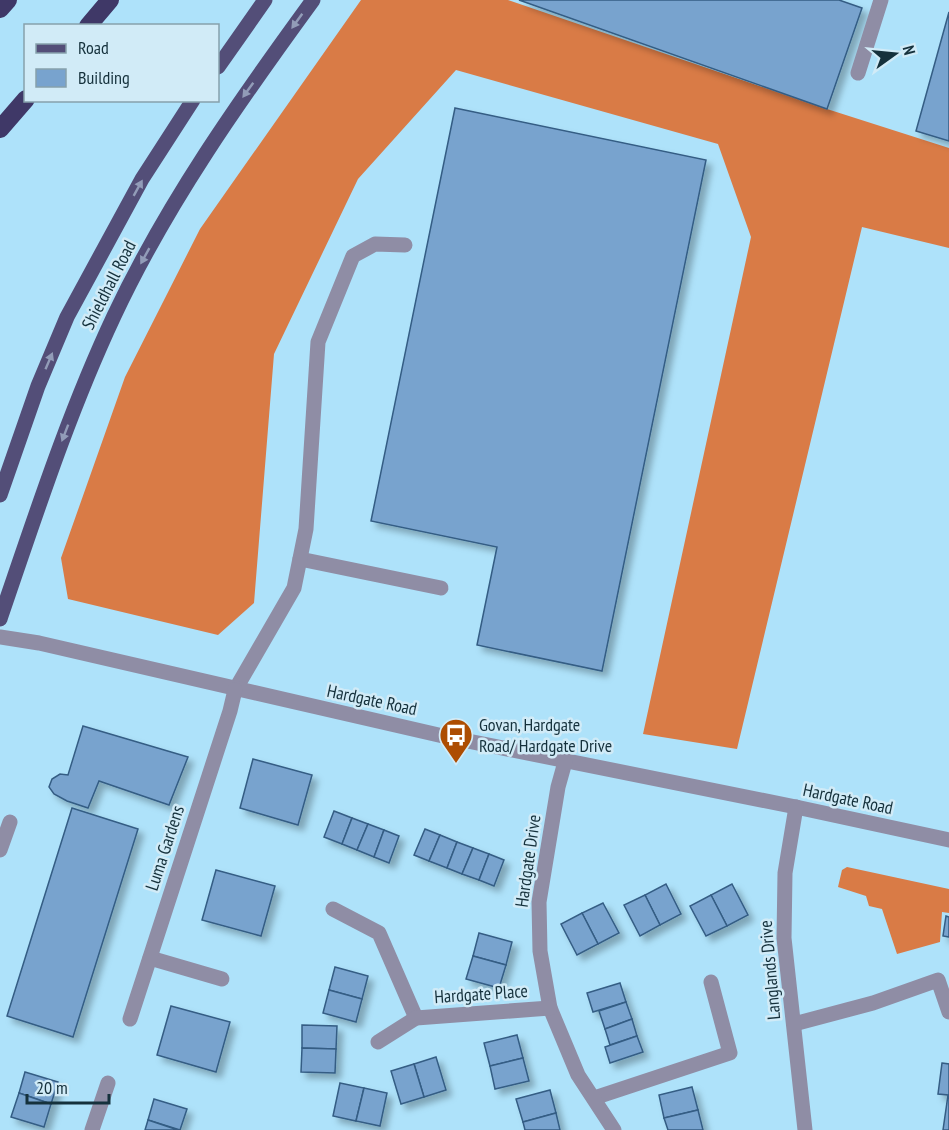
<svg xmlns="http://www.w3.org/2000/svg" width="949" height="1130" viewBox="0 0 949 1130" font-family="'PT Sans Narrow',sans-serif">
<style>
.forest{fill:#d97b46}
.building{fill:#78a3ce;stroke:#345d84;stroke-width:1.5;filter:url(#shadow)}
.lines{fill:none;stroke-linecap:round;stroke-linejoin:round}
.lane{stroke:#8f8da5;stroke-width:15}
.street{stroke:#8f8da5;stroke-width:15}
.primary{stroke:#534e78;stroke-width:15}
.highway{stroke:#3f3867;stroke-width:18}
.oneway{fill:#929cb8}
.labels{text-anchor:middle;stroke-width:5;stroke-linejoin:round;paint-order:stroke}
.street-label{font-size:18px;fill:#15313c;stroke:#d1ebf7}
.poi-label{font-size:18px;fill:#15313c;stroke:#d1ebf7;text-anchor:start}
</style>
<defs>
<filter id="shadow"><feDropShadow dx="5.5" dy="5.5" stdDeviation="3" flood-color="#0004"/></filter>
</defs>
<rect width="100%" height="100%" fill="#aee2fa"/>
<g class="forest">
<path d="M361,0h147l319,109 122,39v100l-87,-21 -125,522 -94,-15 108,-497 -33,-93 -262,-74 -98,109 -84,175 -20,249 -36,32 -150,-36 -7,-41 64,-181 75,-148z"/>
<path d="M847,867l102,22v24l-7,-1 -2,30 -43,12 -15,-45 -13,-3 -3,-10 -28,-9 4,-17z"/>
</g>
<g class="building">
<path d="M519,0h320l23,8 -35,101z"/>
<path d="M949,12v129l-33,-10z"/>
<path d="M455,108l251,52 -104,511 -125,-26 20,-98 -126,-26z"/>
<path d="M83,726l105,31 -19,48 -70,-24 -11,27 -21,-7 -13,-7 -5,-7 3,-8 8,-5 8,1z"/>
<path d="M253,759l59,16 -14,50 -58,-17z"/>
<path d="M72,808l66,21 -65,208 -66,-21z"/>
<path d="M334,811l18,7 -10,26 -18,-7z"/>
<path d="M352,818l16,6 -11,26 -15,-6z"/>
<path d="M368,824l16,6 -10,27 -17,-7z"/>
<path d="M425,829l15,6 -11,26 -15,-6z"/>
<path d="M384,830l15,6 -10,27 -15,-6z"/>
<path d="M440,835l17,7 -10,26 -18,-7z"/>
<path d="M457,842l16,6 -11,26 -15,-6z"/>
<path d="M473,848l16,6 -10,26 -17,-6z"/>
<path d="M489,854l15,6 -10,26 -15,-6z"/>
<path d="M216,870l59,16 -14,50 -59,-16z"/>
<path d="M666,884l15,30 -21,11 -15,-30z"/>
<path d="M732,884l16,31 -21,11 -16,-31z"/>
<path d="M645,895l15,30 -20,11 -16,-31z"/>
<path d="M711,895l16,31 -21,10 -16,-30z"/>
<path d="M603,903l16,30 -21,11 -16,-31z"/>
<path d="M582,913l16,31 -21,11 -16,-31z"/>
<path d="M946,916l3,1v20l-6,-1z"/>
<path d="M479,933l33,9 -6,23 -33,-9z"/>
<path d="M473,956l33,9 -7,23 -33,-9z"/>
<path d="M335,967l33,9 -6,23 -33,-9z"/>
<path d="M620,983l6,19 -33,10 -6,-19z"/>
<path d="M329,990l33,9 -6,23 -33,-9z"/>
<path d="M626,1002l6,17 -27,10 -6,-18z"/>
<path d="M171,1006l59,16 -14,50 -59,-17z"/>
<path d="M632,1019l5,17 -27,9 -5,-16z"/>
<path d="M302,1025l35,1 -1,23 -34,-1z"/>
<path d="M517,1035l6,23 -33,8 -6,-23z"/>
<path d="M637,1036l6,16 -33,11 -5,-16z"/>
<path d="M302,1048l34,1 -1,24 -34,-1z"/>
<path d="M436,1057l10,33 -22,7 -10,-33z"/>
<path d="M523,1058l6,23 -34,8 -5,-23z"/>
<path d="M942,1063l7,1v66h-6l5,-35 -10,-1z"/>
<path d="M414,1064l10,33 -23,7 -10,-33z"/>
<path d="M25,1072l33,10 -7,22 -32,-11z"/>
<path d="M340,1083l24,5 -8,33 -23,-5z"/>
<path d="M692,1087l6,23 -34,8 -5,-23z"/>
<path d="M364,1088l23,5 -7,33 -24,-5z"/>
<path d="M550,1090l6,23 -33,9 -7,-23z"/>
<path d="M19,1093l32,11 -7,23 -33,-10z"/>
<path d="M154,1099l33,10 -7,21 -32,-10z"/>
<path d="M698,1110l5,20h-35l-4,-12z"/>
<path d="M556,1113l4,17h-35l-2,-8z"/>
<path d="M148,1120l30,10h-33z"/>
</g>
<g class="lines">
<g class="lane">
<path d="M858,73l23,-73"/>
<path d="M300,559l141,29"/>
<path d="M235,690l59,-102 12,-59 12,-187 35,-86 22,-12 30,1"/>
<path d="M794,1024l79,-21 65,-23 11,32"/>
<path d="M594,1098l136,-45 -19,-71"/>
</g>
<g class="street">
<path d="M0,637l39,6 404,93 353,71 153,33"/>
<path d="M565,762l-7,25 -19,115 1,49 10,57 28,67 36,55"/>
<path d="M796,807l-11,66 -1,65 21,192"/>
<path d="M0,850l10,-28"/>
<path d="M333,909l46,24 37,85"/>
<path d="M150,958l72,21"/>
<path d="M130,1019l100,-308 5,-21"/>
<path d="M378,1042l38,-24 134,-10"/>
<path d="M92,1130l16,-47"/>
</g>
<g class="primary">
<path d="M218,67l47,-67"/>
<path d="M0,495l38,-109 29,-69 75,-138 51,-79"/>
<path d="M0,619c35,-102 68,-205 114,-303 53,-113 126,-216 199,-316"/>
</g>
<g class="highway">
<path d="M0,9l8,-9"/>
<path d="M88,26l22,-26"/>
<path d="M0,129l26,-30"/>
</g>
</g>
<defs><path id="oneway-solid" d="M-6-.8H1V-3.2L6.5 0L1 3.2V.8H-6Z" transform="scale(1.5)"/></defs>
<g class="oneway">
<use href="#oneway-solid" transform="translate(297 21) rotate(126)"/>
<use href="#oneway-solid" transform="translate(248 90) rotate(126)"/>
<use href="#oneway-solid" transform="translate(138 188) rotate(-61)"/>
<use href="#oneway-solid" transform="translate(145 256) rotate(119)"/>
<use href="#oneway-solid" transform="translate(49 361) rotate(-67)"/>
<use href="#oneway-solid" transform="translate(65 433) rotate(111)"/>
</g>
<defs>
<symbol id="bus-pin" viewBox="-11 -11 22 30"><path d="M0 17L-7.5 6A9.5 9.5 0 1 1 7.5 6Z" fill="#ad4d02" stroke="#d1ebf7"/><path d="M-5-6H5V4H4V6H2V4H-2V6H-4V4H-5ZM-3.5-4V0h7V-4ZM-3.5 1.2v1.5H-2V1.2ZM2 1.2v1.5H3.5V1.2Z" fill="#fff"/></symbol>
</defs>
<g fill-rule="evenodd">
<use href="#bus-pin" x="437" y="716" width="38" height="52"/>
</g>
<g class="labels">
<g class="street-label">
<text transform="translate(109 285) rotate(-63)" y="6">Shieldhall Road</text>
<text transform="translate(372 700) rotate(12)" y="6">Hardgate Road</text>
<text transform="translate(848 799) rotate(12)" y="6">Hardgate Road</text>
<text transform="translate(165 848) rotate(-72)" y="6">Luma Gardens</text>
<text transform="translate(528 861) rotate(-82)" y="6">Hardgate Drive</text>
<text transform="translate(770 970) rotate(-95)" y="6">Langlands Drive</text>
<text transform="translate(481 994) rotate(-4)" y="6">Hardgate Place</text>
</g>
<g class="poi-label">
<text x="479" y="731">Govan, Hardgate<tspan x="479" dy="21">Road/ Hardgate Drive</tspan></text>
</g>
</g>
<rect x="24" y="24" width="195" height="78" fill="#d1ebf7" stroke="#86a1ac" stroke-width="1.5"/>
<rect x="36" y="44" width="30" height="9" fill="#534e78" stroke="#86a1ac" stroke-width="1.5"/>
<text x="78" y="54" font-size="18" fill="#15313c">Road</text>
<rect x="36" y="69" width="30" height="18" fill="#78a3ce" stroke="#86a1ac" stroke-width="1.5"/>
<text x="78" y="84" font-size="18" fill="#15313c">Building</text>
<g transform="translate(895 54) rotate(75)" stroke="#d1ebf7" stroke-width="4.5" paint-order="stroke">
<path d="M0-4.5L10 22L0 15L-10 22Z" fill="#15313c"/>
<text y="-9" font-size="16" font-weight="bold" text-anchor="middle" fill="#15313c">N</text>
</g>
<path d="M27 1094v9h82v-9" fill="none" stroke="#15313c" stroke-width="3"/>
<text x="36" y="1094" font-size="18" fill="#15313c" stroke="#d1ebf7" stroke-width="4.5" paint-order="stroke">20 m</text>
</svg>
